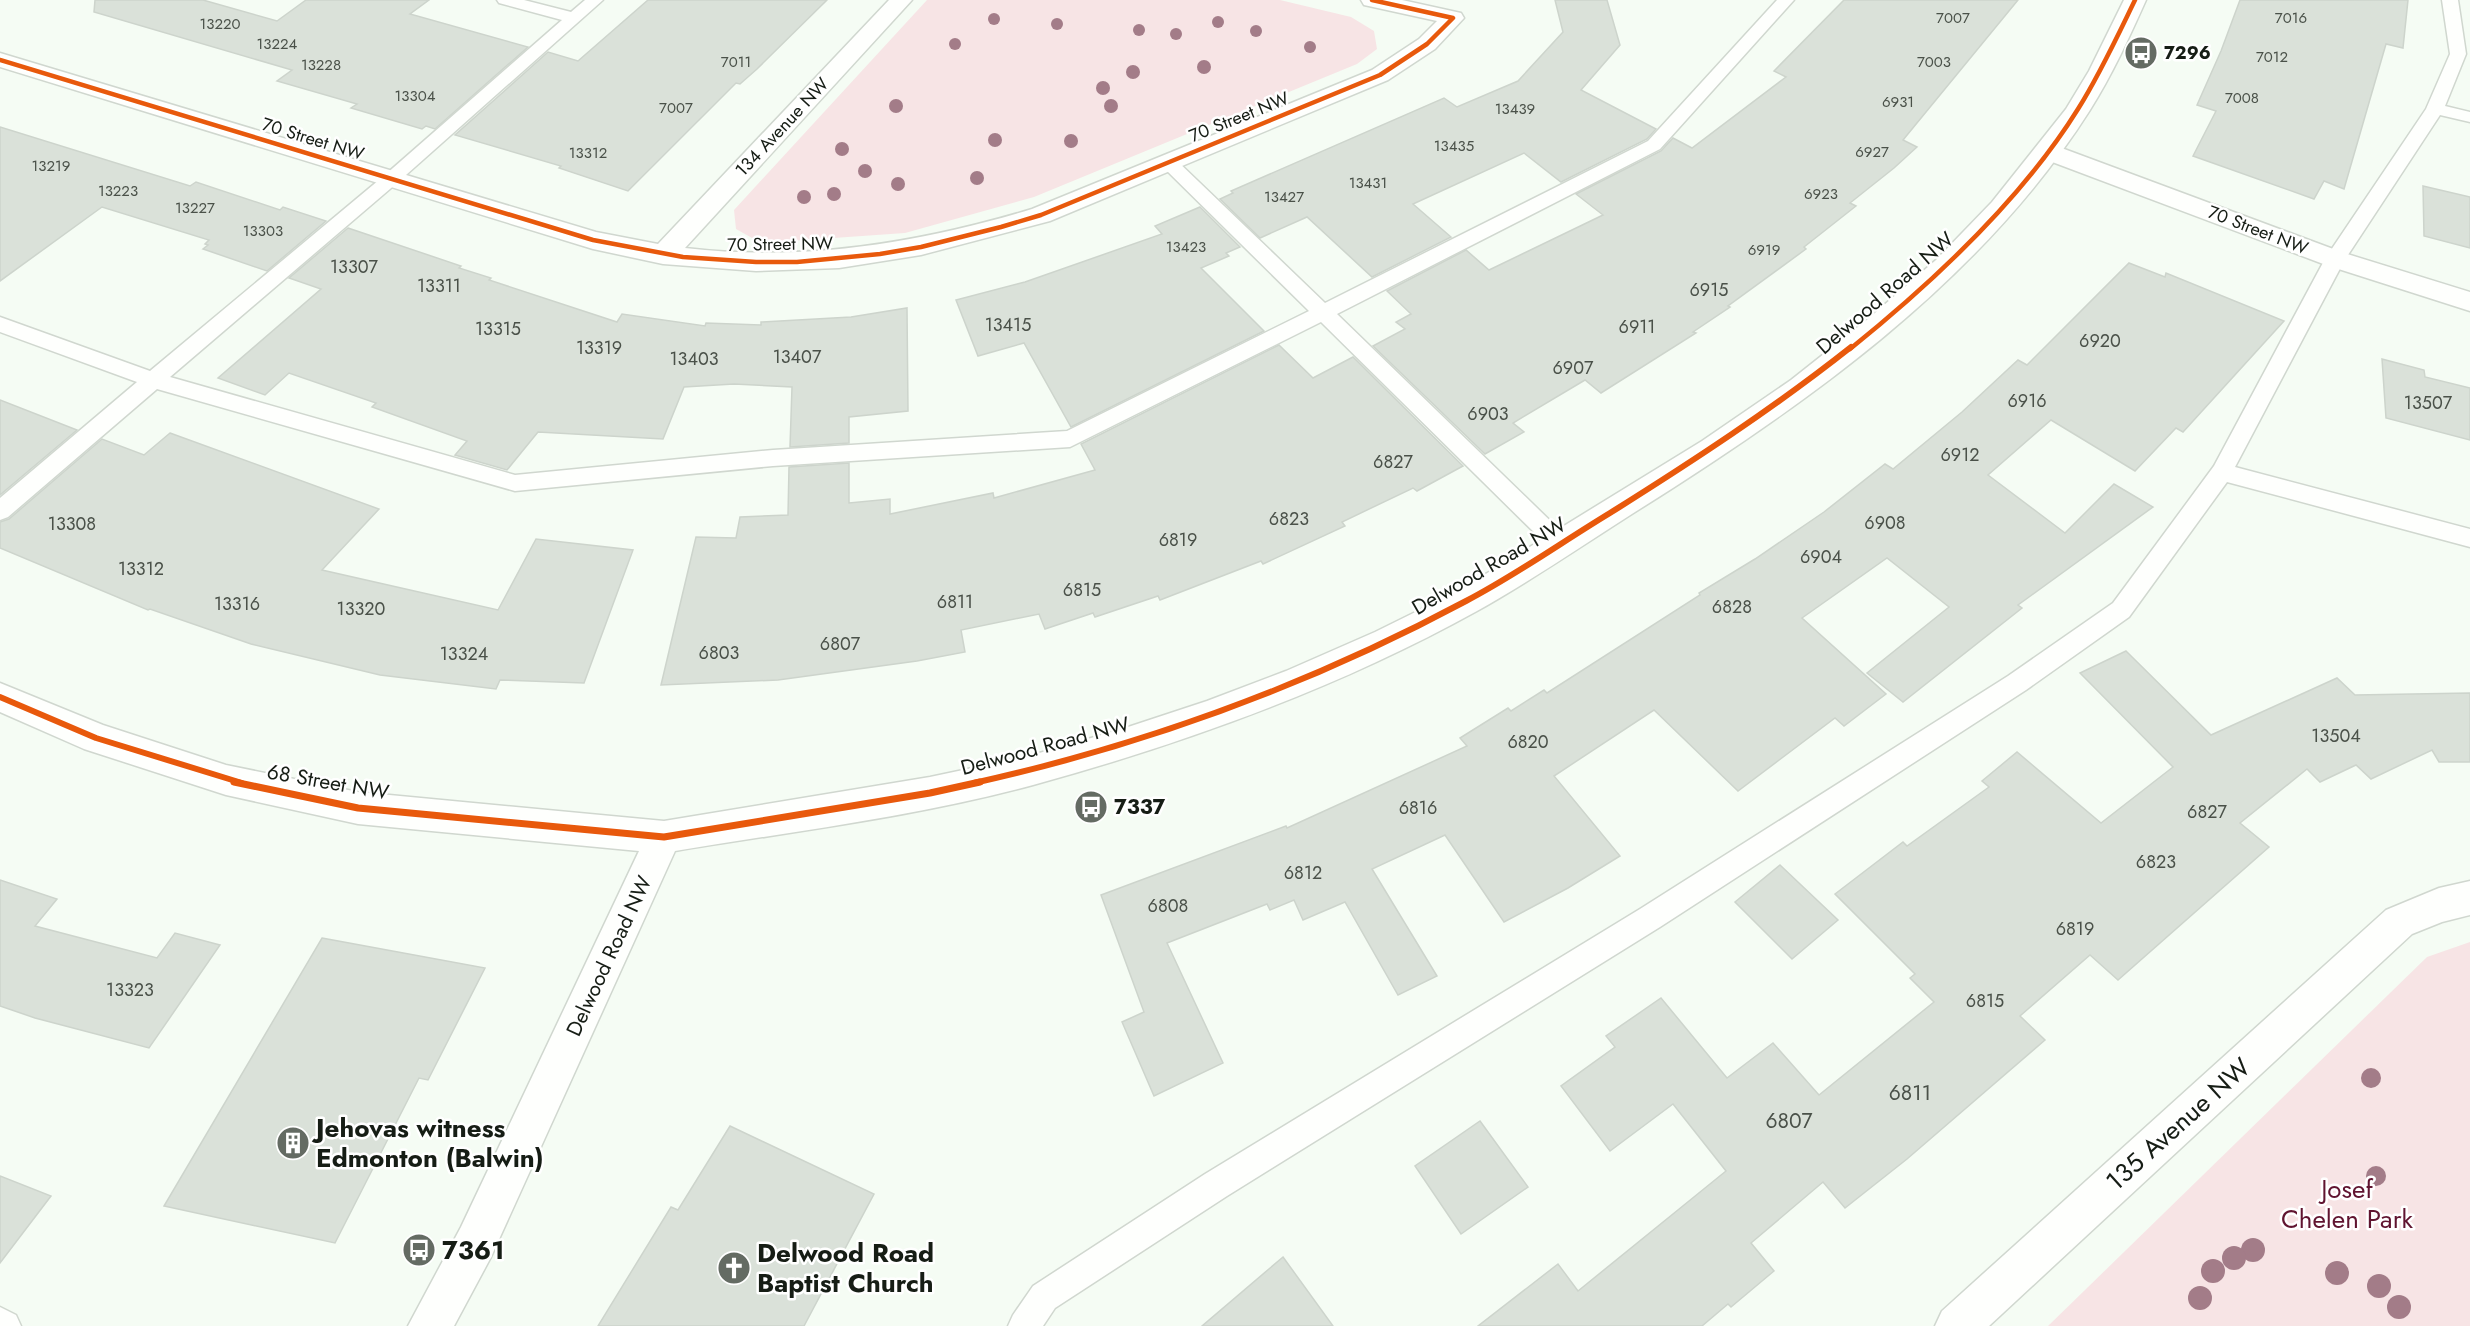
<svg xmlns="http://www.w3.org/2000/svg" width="2470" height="1326" viewBox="0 0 2470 1326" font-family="Jost,sans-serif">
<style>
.green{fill:#f7e4e5}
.building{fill:#dae1d9;stroke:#cdd4cc;stroke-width:1.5}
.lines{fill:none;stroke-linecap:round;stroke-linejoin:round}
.service-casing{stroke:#d0d7cf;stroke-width:3}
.minor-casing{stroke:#d0d7cf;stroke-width:3}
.tertiary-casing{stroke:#d0d7cf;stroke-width:3}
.service{fill:#fefffd;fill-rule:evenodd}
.minor{fill:#fefffd;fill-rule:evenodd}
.tertiary{fill:#fefffd;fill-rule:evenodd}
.cycleway-far2-casing{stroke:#fff;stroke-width:8}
.cycleway-far1-casing{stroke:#fff;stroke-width:10}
.cycleway-casing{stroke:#fff;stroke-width:10}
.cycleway-far2{stroke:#e8590c;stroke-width:4.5}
.cycleway-far1{stroke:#e8590c;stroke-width:6}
.cycleway{stroke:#e8590c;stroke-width:7}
.tree{fill:#a37c88}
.labels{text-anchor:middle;stroke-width:5;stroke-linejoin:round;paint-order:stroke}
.far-number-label{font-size:15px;fill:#4a5149}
.far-poi-label{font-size:18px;font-weight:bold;fill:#161d15;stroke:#fff;text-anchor:start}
.far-street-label{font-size:18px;fill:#161d15;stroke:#fff}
.number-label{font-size:18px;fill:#4a5149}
.street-label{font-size:21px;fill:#161d15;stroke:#fff}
.poi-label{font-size:21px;font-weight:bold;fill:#161d15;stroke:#fff;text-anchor:start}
.near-number-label{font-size:21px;fill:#4a5149}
.near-street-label{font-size:26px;fill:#161d15;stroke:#fff}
.near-poi-label{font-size:26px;font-weight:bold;fill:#161d15;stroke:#fff;text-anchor:start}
.near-park-label{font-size:26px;fill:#601430;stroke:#fff}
</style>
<rect width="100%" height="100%" fill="#f5fcf4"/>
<g class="green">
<path d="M927,0h353l71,17 23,14 3,18 -20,15 -323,133 -129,36 -144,10 -25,-14 -2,-19z"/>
<path d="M2470,942v384h-422l379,-369z"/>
</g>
<g class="building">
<path d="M95,0h108l74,21 29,-21h123l-19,14 118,33 -93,82 -9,-3 -4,3 -71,-21 6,-4 -80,-23 15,-11 -198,-58z"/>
<path d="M648,0h179l-70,69 -17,15 -4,-1 -108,108 -69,-23 2,-2 -106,-31 93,-83 30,9z"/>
<path d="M1555,0h52l13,45 -39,45 75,39 -9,10 -86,43 -37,-29 -111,51 38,33 -79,40 -65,-60 -47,21 -40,-39 13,-6 -2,-2 213,-93 13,9 61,-26 45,-49z"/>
<path d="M1844,0h174l-115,140 14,7 -23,21 -44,35 6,3 -52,41 2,2 -78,57 2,1 -37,25 3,1 -95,60 -16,-13 -72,43 11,9 -39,22 -112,-108 32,-17 -9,-7 15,-8 -24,-23 79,-41 23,20 114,-55 -27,-21 85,-43 12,-13 19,10 94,-71 -12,-6z"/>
<path d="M2240,0h168l-5,48 -17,-4 -42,145 -20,-8 -10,18 -121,-43 23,-45 -19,-6 24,-54z"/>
<path d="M0,127l190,59 6,-4 84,28 3,-3 43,14 -59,50 -64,-22 5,-4 -3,-1 4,-4 -107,-33 -102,74z"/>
<path d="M2423,186l47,11v51l-46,-12z"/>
<path d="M1200,207l40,40 -14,6 3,3 -28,12 63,63 -193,96 -47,-84 -46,13 -22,-56 69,-18 137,-48 -7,-8z"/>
<path d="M348,228l113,38 -2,2 32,10 -2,2 128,42 5,-8 83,12 1,-3 55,2v-3l90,-5 56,-9 1,103 -59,6v26l-59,4 2,-60 -58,-3 -50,3 -21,52 -125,-7 -31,38 -52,-15 12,-14 -95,-34 4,-4 -87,-30 -24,22 -47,-17 103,-89 -32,-11z"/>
<path d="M2129,263l36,14 1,-4 118,48 -101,111 -7,-4 -41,43 -84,-51 -63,55 77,58 49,-49 39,23 -135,98 4,3 -119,94 -36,-29 82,-66 -62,-49 -85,60 84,76 -42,32 -9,-8 -97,73 -84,-81 -100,66 66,80 -52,32 -64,34 -59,-87 -73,34 65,107 -39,19 -53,-93 -42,18 -9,-20 -24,10 -3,-6 -100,39 56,120 -69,33 -32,-74 22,-10 -43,-117 185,-69 1,2 180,-82 -7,-8 48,-30 3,3 33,-21 3,3 153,-98 -1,-2 56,-34 69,-47 61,-48 8,5 69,-57 56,-52 9,5z"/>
<path d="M1279,345l34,33 40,-21 110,109 -46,25 -4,-3 -71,34 3,4 -82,38 -2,-3 -101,39 -2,-4 -63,21 -2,-4 -48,16 -6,-15 -78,16 4,22 -48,9 -139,19 -117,5 35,-148 40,1 4,-21 48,-2 1,-48 60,-4v40l41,-4v15l103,-21 1,5 101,-28 -14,-26z"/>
<path d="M2382,359l42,11 1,7 45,11v52l-84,-22z"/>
<path d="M0,400l77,30 -77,65z"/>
<path d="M170,433l209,76 -57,61 176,40 38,-71 97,11 -49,133 -84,-3 -4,9 -116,-14 -129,-31 -101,-35 -2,1 -148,-62v-26l9,-3 93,-80 42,16z"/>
<path d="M2126,651l85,84 126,-57 18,17 115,-2v69h-31l-7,-12 -61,29 -15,-14 -36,17 -13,-13 -67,54 29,24 -151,133 -28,-25 -70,61 25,24 -138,119 -62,49 -22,-26 -72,61 23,28 -43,36 -3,-3 -26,22h-224l80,-62 20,27 148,-120 -53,-67 -63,47 -49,-65 54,-39 -9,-11 55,-38 66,80 46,-35 46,52 115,-93 -24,-24 5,-4 -80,-80 68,-52 4,4 82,-59 -7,-6 35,-29 84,71 72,-56 -93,-94z"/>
<path d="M1780,865l58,55 -46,39 -57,-57z"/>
<path d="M0,880l57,19 -22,27 122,32 18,-25 45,12 -71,103 -114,-30 -35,-12z"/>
<path d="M322,938l163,30 -57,112 -9,-2 -84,165 -171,-37z"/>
<path d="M1480,1121l48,66 -67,47 -46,-68z"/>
<path d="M730,1126l144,68 -70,132h-206l73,-119 7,3z"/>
<path d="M0,1176l51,20 -51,67z"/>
<path d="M1283,1257l50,69h-131z"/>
</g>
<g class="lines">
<defs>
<g id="service">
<path d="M497,0h27l47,12 14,-12h18l-206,183 -227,194 345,98 258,-25 294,-19 242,-120 -147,-145 -3,-4 3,-4h12l151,145 323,-162 129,-141h17l-134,149 -323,165 231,224 3,6 -3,6 -8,3 -8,-3 -231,-228 -251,125 -297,19 -258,25 -358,-102 -149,128 -8,3v-22l137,-116 -137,-50v-15l150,54 235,-196 177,-155 -63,-17z"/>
<path d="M2442,0h16l8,54 -21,52 25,6v10l-30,-7 -96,146 -109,206 235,62v18l-243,-65 -98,135 -103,73 -366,237 -433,269 -172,112 -12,18h-35l5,-11 20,-29 172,-112 435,-265 368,-233 105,-73 101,-137 111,-207 101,-150 24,-55z"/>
<path d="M0,1307l16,8 5,11h-21z"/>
</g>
<g id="minor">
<path d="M889,0h23l-227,248c118,14 234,-5 347,-39l340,-139 47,-31 18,-18 -73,-16 -3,-5h41l59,13 3,5 -29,31 -47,31 -338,141 -129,34 -82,13 -83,3 -93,-7 -70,-15 -593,-182v-14l596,179 62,12z"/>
<path d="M2048,143l296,110 126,39v19l-144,-46 -287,-108 -3,-6 3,-6z"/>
<path d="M2470,881v34l-28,7 -30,12 -423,392h-54l7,-15 444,-401 53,-22z"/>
</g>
<path id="tertiary" d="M2124,0h22c-17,38 -34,75 -56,110 -109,172 -286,296 -455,402 -52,33 -104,69 -158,99 -139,77 -291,132 -444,174 -117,32 -239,46 -358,66l-184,406 -37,69h-46l53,-99 178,-376 -281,-27 -132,-29 -142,-46 -84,-37v-29l103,42 123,40 132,27 306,29 266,-44 99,-21 93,-27 85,-28 79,-30 89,-39 83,-41 244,-150 89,-61 77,-61 68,-59 56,-58 74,-93 23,-38z"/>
</defs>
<use href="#service" class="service-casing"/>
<use href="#minor" class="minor-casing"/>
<use href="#tertiary" class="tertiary-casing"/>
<use href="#service" class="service"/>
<use href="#minor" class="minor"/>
<use href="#tertiary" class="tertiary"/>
<defs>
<g id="cycleway-far2">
<path d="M0,60l593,180 90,17 73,5h41l83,-8 41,-7 80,-20 40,-12 339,-140 47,-31 26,-26 -81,-18"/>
<path d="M1850,349c82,-66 172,-150 228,-240 22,-35 39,-72 57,-109"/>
</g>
<g id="cycleway-far1">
<path d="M0,697l96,41 146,45"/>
<path d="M974,783c171,-38 337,-99 492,-182 50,-26 96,-59 144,-88 83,-52 164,-105 241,-166"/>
</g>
<path id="cycleway" d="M234,782l124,26 306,29 266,-44 50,-11"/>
</defs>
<use href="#cycleway-far2" class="cycleway-far2-casing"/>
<use href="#cycleway-far1" class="cycleway-far1-casing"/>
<use href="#cycleway" class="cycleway-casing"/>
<use href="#cycleway-far2" class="cycleway-far2"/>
<use href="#cycleway-far1" class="cycleway-far1"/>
<use href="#cycleway" class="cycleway"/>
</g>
<g class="tree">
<circle cx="994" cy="19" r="6"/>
<circle cx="1218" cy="22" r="6"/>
<circle cx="1057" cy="24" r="6"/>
<circle cx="1139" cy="30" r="6"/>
<circle cx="1256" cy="31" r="6"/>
<circle cx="1176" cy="34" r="6"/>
<circle cx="955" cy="44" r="6"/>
<circle cx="1310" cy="47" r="6"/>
<circle cx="1204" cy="67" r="7"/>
<circle cx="1133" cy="72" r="7"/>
<circle cx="1103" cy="88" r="7"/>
<circle cx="896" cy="106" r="7"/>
<circle cx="1111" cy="106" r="7"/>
<circle cx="995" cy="140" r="7"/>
<circle cx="1071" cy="141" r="7"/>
<circle cx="842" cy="149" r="7"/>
<circle cx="865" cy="171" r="7"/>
<circle cx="977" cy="178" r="7"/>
<circle cx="898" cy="184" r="7"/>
<circle cx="834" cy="194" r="7"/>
<circle cx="804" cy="197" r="7"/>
<circle cx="2371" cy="1078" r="10"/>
<circle cx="2376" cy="1176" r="10"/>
<circle cx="2253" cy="1250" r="12"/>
<circle cx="2234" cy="1258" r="12"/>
<circle cx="2213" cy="1271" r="12"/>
<circle cx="2337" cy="1273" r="12"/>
<circle cx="2379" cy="1286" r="12"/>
<circle cx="2200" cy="1298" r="12"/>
<circle cx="2399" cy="1307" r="12"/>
</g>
<defs>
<symbol id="bus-disc" viewBox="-11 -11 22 22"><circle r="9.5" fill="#646b63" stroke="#fff"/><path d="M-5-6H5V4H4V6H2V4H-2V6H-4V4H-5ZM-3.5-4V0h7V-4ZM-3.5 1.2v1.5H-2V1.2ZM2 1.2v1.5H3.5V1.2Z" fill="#fff"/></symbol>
<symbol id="building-disc" viewBox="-11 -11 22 22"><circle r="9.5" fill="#646b63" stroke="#fff"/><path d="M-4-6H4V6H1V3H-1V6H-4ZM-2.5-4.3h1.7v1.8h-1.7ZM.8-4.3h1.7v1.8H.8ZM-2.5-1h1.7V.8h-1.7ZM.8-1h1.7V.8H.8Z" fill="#fff"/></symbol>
<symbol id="church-disc" viewBox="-11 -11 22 22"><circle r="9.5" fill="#646b63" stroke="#fff"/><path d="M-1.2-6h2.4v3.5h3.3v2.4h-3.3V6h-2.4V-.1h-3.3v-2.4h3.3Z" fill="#fff"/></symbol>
</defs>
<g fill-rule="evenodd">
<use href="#bus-disc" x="2122" y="34" width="38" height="38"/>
<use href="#bus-disc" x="1072" y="788" width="38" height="38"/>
<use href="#building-disc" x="274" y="1124" width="38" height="38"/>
<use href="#bus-disc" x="400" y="1231" width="38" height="38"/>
<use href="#church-disc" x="715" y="1249" width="38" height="38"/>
</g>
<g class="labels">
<g class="far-number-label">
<text x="1953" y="23">7007</text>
<text x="2291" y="23">7016</text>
<text x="220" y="29">13220</text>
<text x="277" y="49">13224</text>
<text x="2272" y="62">7012</text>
<text x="736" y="67">7011</text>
<text x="1934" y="67">7003</text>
<text x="321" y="70">13228</text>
<text x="415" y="101">13304</text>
<text x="2242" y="103">7008</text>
<text x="1898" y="107">6931</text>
<text x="676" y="113">7007</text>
<text x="1515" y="114">13439</text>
<text x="1454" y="151">13435</text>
<text x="1872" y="157">6927</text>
<text x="588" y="158">13312</text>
<text x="51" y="171">13219</text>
<text x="1368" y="188">13431</text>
<text x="118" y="196">13223</text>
<text x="1821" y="199">6923</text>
<text x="1284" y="202">13427</text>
<text x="195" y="213">13227</text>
<text x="263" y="236">13303</text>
<text x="1186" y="252">13423</text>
<text x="1764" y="255">6919</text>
</g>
<g class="far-poi-label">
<text x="2164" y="59">7296</text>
</g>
<g class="far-street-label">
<text transform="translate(1239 117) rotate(-22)" y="6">70 Street NW</text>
<text transform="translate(782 127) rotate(-47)" y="6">134 Avenue NW</text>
<text transform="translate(313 139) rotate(17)" y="6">70 Street NW</text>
<text transform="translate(2258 230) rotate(21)" y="6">70 Street NW</text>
<text transform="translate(780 244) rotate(-1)" y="6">70 Street NW</text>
</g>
<g class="number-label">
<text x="354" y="273">13307</text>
<text x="439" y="292">13311</text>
<text x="1709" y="296">6915</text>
<text x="1008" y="331">13415</text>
<text x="1637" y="333">6911</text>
<text x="498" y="335">13315</text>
<text x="2100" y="347">6920</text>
<text x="599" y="354">13319</text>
<text x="797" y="363">13407</text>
<text x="694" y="365">13403</text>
<text x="1573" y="374">6907</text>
<text x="2027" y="407">6916</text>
<text x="2428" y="409">13507</text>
<text x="1488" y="420">6903</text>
<text x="1960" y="461">6912</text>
<text x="1393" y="468">6827</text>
<text x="1289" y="525">6823</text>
<text x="1885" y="529">6908</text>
<text x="72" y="530">13308</text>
<text x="1178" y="546">6819</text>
<text x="1821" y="563">6904</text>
<text x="141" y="575">13312</text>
<text x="1082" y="596">6815</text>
<text x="955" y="608">6811</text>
<text x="237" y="610">13316</text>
<text x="1732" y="613">6828</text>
<text x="361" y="615">13320</text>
<text x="840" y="650">6807</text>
<text x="719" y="659">6803</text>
<text x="464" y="660">13324</text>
<text x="2336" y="742">13504</text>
<text x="1528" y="748">6820</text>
<text x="1418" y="814">6816</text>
<text x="2207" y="818">6827</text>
<text x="2156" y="868">6823</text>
<text x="1303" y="879">6812</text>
<text x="1168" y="912">6808</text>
<text x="2075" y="935">6819</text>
<text x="130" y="996">13323</text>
<text x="1985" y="1007">6815</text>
</g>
<g class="street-label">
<text transform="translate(1885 293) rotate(-41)" y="7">Delwood Road NW</text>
<text transform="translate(1489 566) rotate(-30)" y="7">Delwood Road NW</text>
<text transform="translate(1045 746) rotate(-15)" y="7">Delwood Road NW</text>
<text transform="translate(328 782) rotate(10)" y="7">68 Street NW</text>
<text transform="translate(609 956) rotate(-65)" y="7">Delwood Road NW</text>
</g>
<g class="poi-label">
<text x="1114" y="814">7337</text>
</g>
<g class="near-number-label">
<text x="1910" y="1100">6811</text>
<text x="1789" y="1128">6807</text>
</g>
<g class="near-street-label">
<text transform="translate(2178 1124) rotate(-42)" y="9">135 Avenue NW</text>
</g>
<g class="near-poi-label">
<text x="316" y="1137">Jehovas witness<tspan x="316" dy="30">Edmonton (Balwin)</tspan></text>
<text x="442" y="1259">7361</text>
<text x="757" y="1262">Delwood Road<tspan x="757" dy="30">Baptist Church</tspan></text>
</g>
<g class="near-park-label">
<text x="2347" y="1198">Josef<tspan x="2347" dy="30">Chelen Park</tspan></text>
</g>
</g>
</svg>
